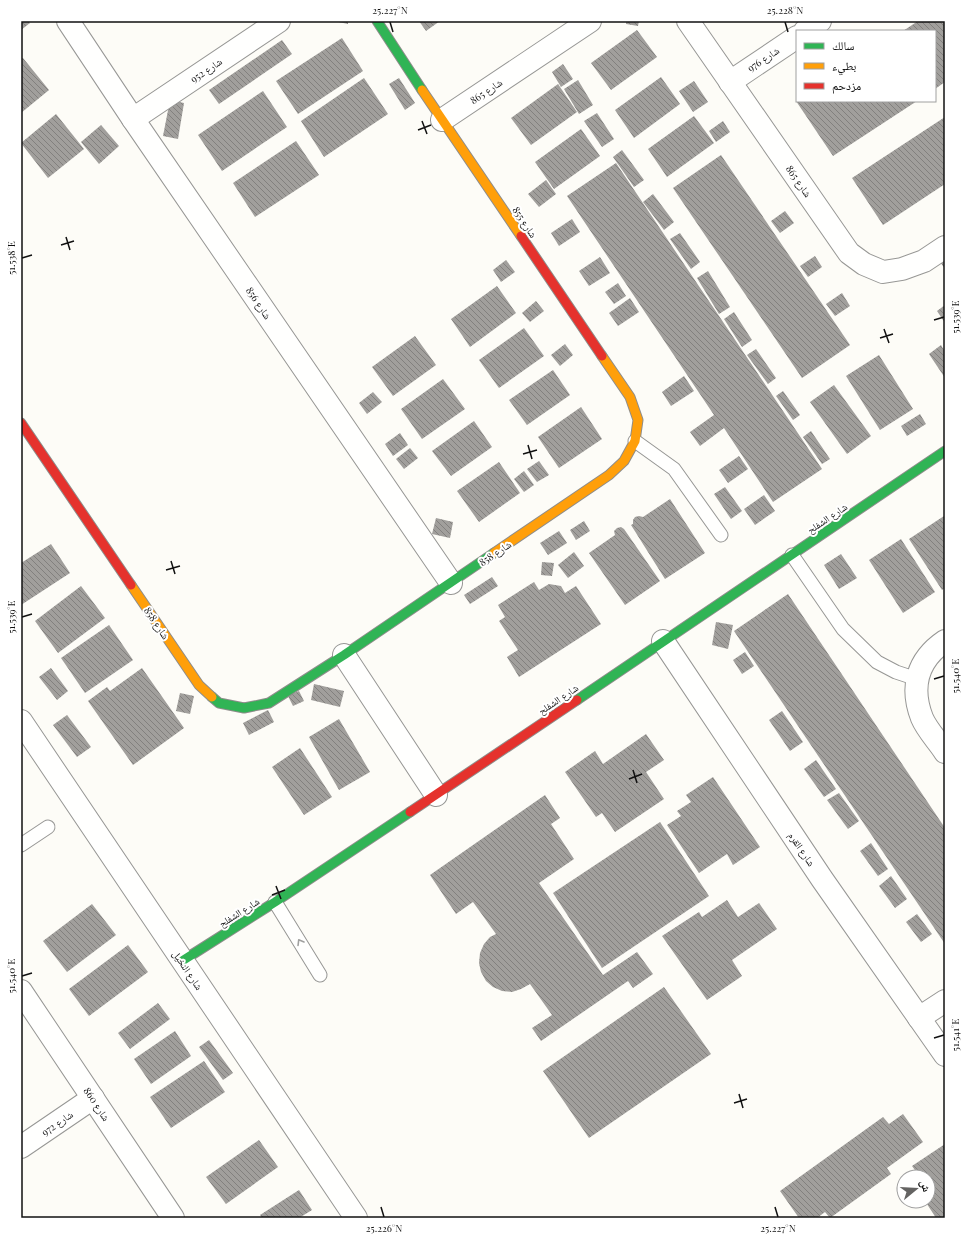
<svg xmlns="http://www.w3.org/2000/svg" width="966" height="1239" viewBox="0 0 966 1239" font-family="'Playfair Display','Noto Naskh Arabic',serif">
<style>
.building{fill:url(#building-back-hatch)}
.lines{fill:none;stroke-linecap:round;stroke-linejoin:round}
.lane-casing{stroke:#979795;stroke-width:15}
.street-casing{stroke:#979795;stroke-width:24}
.fast-casing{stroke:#8e8d8b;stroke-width:11}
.slow-casing{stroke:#8e8d8b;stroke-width:11}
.jam-casing{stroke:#8e8d8b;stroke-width:11}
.lane{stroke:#fffffe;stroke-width:13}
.street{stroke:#fffffe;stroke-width:22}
.fast{stroke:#30b455;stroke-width:9}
.slow{stroke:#ff9f0a;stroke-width:9}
.jam{stroke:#e5322d;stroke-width:9}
.oneway{stroke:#a0a09f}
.ticks{fill:none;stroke:#111;stroke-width:1.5}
.labels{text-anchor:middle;stroke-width:4;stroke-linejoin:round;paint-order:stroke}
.street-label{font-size:10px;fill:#111;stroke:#fff}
.neatline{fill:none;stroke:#111;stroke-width:1.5}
.ticks-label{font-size:10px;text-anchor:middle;fill:#111}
</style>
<defs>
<pattern id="building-back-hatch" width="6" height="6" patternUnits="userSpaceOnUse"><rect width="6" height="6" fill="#a19f9c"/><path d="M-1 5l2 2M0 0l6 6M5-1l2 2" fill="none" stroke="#82807e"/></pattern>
</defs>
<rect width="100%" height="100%" fill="#fdfcf7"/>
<g class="building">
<path d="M21,21h7l2,2 -9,7z"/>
<path d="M334,21h14v3z"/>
<path d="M419,21h21l-14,10z"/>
<path d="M626,21h13l-1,5 -12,-2z"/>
<path d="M918,21h27v61l-10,7v-58h-32z"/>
<path d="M637,30l20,27 -46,33 -20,-27z"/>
<path d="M342,38l21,33 -65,43 -22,-33z"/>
<path d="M282,40l10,14 -73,50 -10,-14z"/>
<path d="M23,58l26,32 -28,23v-54z"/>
<path d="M563,64l10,15 -12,8 -9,-15z"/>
<path d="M661,77l19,27 -46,34 -19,-28z"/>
<path d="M364,78l24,36 -64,43 -23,-36z"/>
<path d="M399,78l16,25 -10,7 -16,-26z"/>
<path d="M578,80l15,25 -14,9 -15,-25z"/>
<path d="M694,81l14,21 -15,10 -14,-21z"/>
<path d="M558,84l19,28 -46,33 -20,-27z"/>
<path d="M263,91l24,36 -65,44 -24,-36z"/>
<path d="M170,100l14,3 -6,36 -15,-3z"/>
<path d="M796,101h121l-84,55z"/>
<path d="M597,113l17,26 -12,8 -18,-26z"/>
<path d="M56,114l28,35 -36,29 -27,-35z"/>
<path d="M694,116l20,27 -47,34 -19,-28z"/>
<path d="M945,117v67l-62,41 -31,-47z"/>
<path d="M723,121l7,11 -14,10 -7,-11z"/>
<path d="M101,125l18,21 -20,18 -18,-22z"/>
<path d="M581,129l19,27 -46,33 -19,-27z"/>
<path d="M296,141l23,34 -64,42 -22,-34z"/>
<path d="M622,150l22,30 -10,7 -21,-30z"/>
<path d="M721,155l129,190 -48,33 -129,-190z"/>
<path d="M616,163l206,306 -49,33 -49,-74 -24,18 -10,-14 24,-17 -147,-219z"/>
<path d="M546,180l10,14 -17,13 -11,-13z"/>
<path d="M653,194l21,28 -10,8 -21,-28z"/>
<path d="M785,211l9,12 -14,10 -9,-12z"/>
<path d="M572,219l8,13 -21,14 -8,-13z"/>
<path d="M680,233l20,29 -9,7 -21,-30z"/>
<path d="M945,254v15l-7,-10z"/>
<path d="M815,256l7,11 -14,10 -8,-11z"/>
<path d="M600,257l10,16 -21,13 -10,-15z"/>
<path d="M506,260l9,12 -14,10 -8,-12z"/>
<path d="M708,271l22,36 -11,7 -22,-36z"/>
<path d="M618,283l8,13 -12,8 -9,-12z"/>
<path d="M497,286l19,27 -46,34 -19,-28z"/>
<path d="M842,293l8,13 -15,10 -9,-12z"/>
<path d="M630,298l9,14 -21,14 -9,-13z"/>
<path d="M536,301l8,10 -14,11 -8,-9z"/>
<path d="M945,305v18l-8,-12z"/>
<path d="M734,312l18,28 -10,7 -18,-28z"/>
<path d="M524,328l20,28 -45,32 -20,-28z"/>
<path d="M415,336l21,29 -43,31 -21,-29z"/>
<path d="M565,344l8,11 -13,11 -9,-11z"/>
<path d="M941,345l4,7v26l-16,-24z"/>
<path d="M756,349l20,29 -8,6 -21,-29z"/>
<path d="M879,355l34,54 -33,21 -34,-54z"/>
<path d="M553,370l17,25 -43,30 -18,-25z"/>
<path d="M684,376l10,15 -23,15 -9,-14z"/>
<path d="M443,379l22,30 -43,30 -21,-30z"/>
<path d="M834,385l37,51 -24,18 -37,-52z"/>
<path d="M783,391l17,24 -7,5 -17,-24z"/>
<path d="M373,392l9,10 -15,12 -8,-11z"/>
<path d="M581,407l21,32 -43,29 -21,-31z"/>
<path d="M920,414l6,10 -19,12 -6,-10z"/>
<path d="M474,421l18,26 -41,29 -19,-25z"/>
<path d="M811,431l19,28 -8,5 -19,-27z"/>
<path d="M400,433l8,12 -15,11 -8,-12z"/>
<path d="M410,448l8,10 -14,11 -8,-10z"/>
<path d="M739,456l9,13 -20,14 -9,-13z"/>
<path d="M539,461l10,14 -12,7 -10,-13z"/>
<path d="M499,462l21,31 -41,29 -22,-31z"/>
<path d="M524,471l10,14 -10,7 -10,-13z"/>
<path d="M725,487l17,24 -11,8 -17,-25z"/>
<path d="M764,495l11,16 -20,14 -11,-16z"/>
<path d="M670,499l35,54 -40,26 -34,-54 2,-1v-4l2,-3 4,-1 4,1z"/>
<path d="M944,516l1,72 -3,2 -33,-51z"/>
<path d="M436,518l17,4 -3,16 -18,-4z"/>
<path d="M584,521l6,10 -14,9 -6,-10z"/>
<path d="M621,527l3,2 36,52 -35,24 -36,-52 26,-18 -1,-4 3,-3z"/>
<path d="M559,531l8,12 -19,12 -8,-12z"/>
<path d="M901,539l34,53 -32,21 -34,-53z"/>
<path d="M51,544l19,29 -49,32v-42z"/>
<path d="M574,552l10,14 -16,12 -10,-13z"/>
<path d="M841,554l16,24 -18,11 -15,-24z"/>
<path d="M542,562l12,1 -2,13 -11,-1z"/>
<path d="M492,577l6,9 -28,18 -6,-9z"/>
<path d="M534,582l5,8 10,-6 12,2 4,7 11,-7 25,38 -82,53 -12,-20 11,-7 -19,-29 6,-4 -7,-12z"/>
<path d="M81,586l24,32 -47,35 -23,-32z"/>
<path d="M788,594l157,234v116l-211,-313z"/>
<path d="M716,622l17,3 -5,24 -16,-4z"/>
<path d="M109,625l24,35 -48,33 -24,-35z"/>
<path d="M745,652l9,14 -12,8 -9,-14z"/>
<path d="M51,668l17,23 -11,9 -18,-23z"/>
<path d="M142,668l42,60 -51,37 -45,-64 19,-14 3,4z"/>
<path d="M314,684l30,7 -4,16 -29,-7z"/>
<path d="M299,691l5,10 -11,5 -5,-10z"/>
<path d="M180,693l14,3 -4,18 -14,-3z"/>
<path d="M268,710l6,12 -25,13 -6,-12z"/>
<path d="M782,711l21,31 -13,9 -21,-31z"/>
<path d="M67,715l24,32 -14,10 -24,-32z"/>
<path d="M339,719l31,53 -31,18 -30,-53z"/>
<path d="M646,734l18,26 -18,12 18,27 -49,33 -13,-19 -6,4 -31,-45 30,-21 8,13z"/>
<path d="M300,748l32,49 -28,18 -32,-48z"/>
<path d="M816,760l20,29 -12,8 -20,-28z"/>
<path d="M713,777l47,70 -27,18 -6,-11 -28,19 -32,-48 14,-9 -4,-5 14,-9 -5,-7z"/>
<path d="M839,793l20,28 -11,8 -21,-29z"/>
<path d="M545,795l15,23 -9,6 23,35 -35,24 64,92 34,-23 16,22 -20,14 -5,-7 -87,60 -9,-13 20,-13 -22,-31 -9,5 -9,3 -10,-1 -9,-4 -7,-6 -5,-9 -2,-9 1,-10 4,-9 6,-7 6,-3 -23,-32 -17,12 -26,-39z"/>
<path d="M660,822l49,74 -107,72 -49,-75z"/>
<path d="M871,843l17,26 -10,7 -18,-25z"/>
<path d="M891,876l16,23 -12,9 -16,-22z"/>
<path d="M727,900l11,17 21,-14 18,26 -45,31 10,16 -35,24 -45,-64 37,-24 3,5z"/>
<path d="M92,904l24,31 -49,37 -24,-31z"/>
<path d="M917,914l15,20 -11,8 -15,-20z"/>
<path d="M128,945l20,27 -59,44 -20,-27z"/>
<path d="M664,987l47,67 -122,84 -46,-67z"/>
<path d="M158,1003l12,16 -40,30 -12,-16z"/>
<path d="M175,1031l16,25 -40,28 -17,-25z"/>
<path d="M209,1040l24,33 -10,7 -24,-33z"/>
<path d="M204,1061l21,31 -54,36 -21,-31z"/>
<path d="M903,1114l20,28 -36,26 4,6 -61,44 -5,-6 -8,6h-18l-19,-27 103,-74 6,7z"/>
<path d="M259,1140l19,27 -52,37 -20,-27z"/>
<path d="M945,1144v74h-9l-11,-17h3v-24h-8l-8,-11z"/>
<path d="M299,1190l13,20 -13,8h-37l-2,-3z"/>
</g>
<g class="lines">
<defs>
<g id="lane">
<path d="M635,441l39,28 47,66"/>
<path d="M792,555l51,74 34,33 19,10 21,7"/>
<path d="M21,845l27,-18"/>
<path d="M275,902l45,73"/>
</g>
<g id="street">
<path d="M68,21l65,98 318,464"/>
<path d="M688,21l161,232 15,11 19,8 19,-3 22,-8 21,-14"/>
<path d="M805,31l15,-10"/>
<path d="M730,82l67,-45"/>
<path d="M133,119l146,-98"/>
<path d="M442,120l148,-99"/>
<path d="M663,641l159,238 123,176"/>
<path d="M945,641c-28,19 -35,46 -23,77 5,12 16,23 23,34"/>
<path d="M344,655l92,140"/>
<path d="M21,721l335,497"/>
<path d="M21,991l152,227"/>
<path d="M919,1018l26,-17"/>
<path d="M21,1147l72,-49"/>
</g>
<g id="fast">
<path d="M377,21l45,69"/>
<path d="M212,697l7,6 25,5 25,-5 75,-48 150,-102"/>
<path d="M577,700l368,-249"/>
<path d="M182,961l93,-59 135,-90"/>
</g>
<g id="slow">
<path d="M422,90l99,146"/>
<path d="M494,553l115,-78 15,-14 11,-20 3,-21 -8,-23 -28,-41"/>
<path d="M131,585l68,100 13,12"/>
</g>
<g id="jam">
<path d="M521,236l81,120"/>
<path d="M21,423l110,162"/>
<path d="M410,812l167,-112"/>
</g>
</defs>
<use href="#lane" class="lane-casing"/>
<use href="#street" class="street-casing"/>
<use href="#fast" class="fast-casing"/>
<use href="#slow" class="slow-casing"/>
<use href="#jam" class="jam-casing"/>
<use href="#lane" class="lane"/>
<use href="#street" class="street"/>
<use href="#fast" class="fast"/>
<use href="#slow" class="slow"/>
<use href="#jam" class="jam"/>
</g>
<defs><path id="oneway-chevron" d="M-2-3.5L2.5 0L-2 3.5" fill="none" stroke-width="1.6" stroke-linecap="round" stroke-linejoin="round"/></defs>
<use class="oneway" href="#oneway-chevron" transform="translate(300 942) rotate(-121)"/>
<path class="ticks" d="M390,22l3,10M785,22l3,10M422,121l5,13M418,130l13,-5M66,237l4,13M61,245l13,-4M22,258l10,-3M934,320l10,-3M884,329l5,14M880,338l13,-4M528,445l4,14M523,454l14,-4M171,561l4,13M166,570l14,-4M22,617l10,-3M934,679l10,-3M633,770l4,13M629,779l13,-5M276,886l5,13M272,895l13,-5M22,976l10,-3M934,1038l10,-3M739,1094l4,14M734,1103l13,-4M381,1207l3,10M775,1207l3,10"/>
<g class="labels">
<g class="street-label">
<text transform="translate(763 59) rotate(-34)" y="4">شارع 976</text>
<text transform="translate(206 70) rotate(-34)" y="4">شارع 952</text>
<text transform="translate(486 91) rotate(-34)" y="4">شارع 865</text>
<text transform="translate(799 181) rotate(55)" y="4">شارع 865</text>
<text transform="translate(525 222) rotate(56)" y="4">شارع 855</text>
<text transform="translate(259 303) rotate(56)" y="4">شارع 856</text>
<text transform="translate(827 518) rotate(-34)" y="4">شارع الشفلح</text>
<text transform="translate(495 553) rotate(-34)" y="4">شارع 858</text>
<text transform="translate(157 623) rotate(56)" y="4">شارع 858</text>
<text transform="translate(558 699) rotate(-34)" y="4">شارع الشفلح</text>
<text transform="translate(802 849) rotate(56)" y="4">شارع القرم</text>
<text transform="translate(239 912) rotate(-32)" y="4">شارع الشفلح</text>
<text transform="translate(188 970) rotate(56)" y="4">شارع النخيل</text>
<text transform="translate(97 1104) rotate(56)" y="4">شارع 860</text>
<text transform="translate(57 1123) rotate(-35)" y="4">شارع 972</text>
</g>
</g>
<rect width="966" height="1239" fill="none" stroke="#ffffff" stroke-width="44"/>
<rect x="796" y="30" width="140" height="72" fill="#ffffff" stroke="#a0a0a0"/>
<rect x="804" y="43" width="20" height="6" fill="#30b455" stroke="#a0a0a0"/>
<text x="832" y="50" font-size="12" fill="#111111">سالك</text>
<rect x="804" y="63" width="20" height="6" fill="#ff9f0a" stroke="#a0a0a0"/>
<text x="832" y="70" font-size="12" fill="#111111">بطيء</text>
<rect x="804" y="83" width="20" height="6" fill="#e5322d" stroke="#a0a0a0"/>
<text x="832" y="90" font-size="12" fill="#111111">مزدحم</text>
<g transform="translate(916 1189) rotate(72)"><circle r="19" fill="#ffffff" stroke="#a0a0a0"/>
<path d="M0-3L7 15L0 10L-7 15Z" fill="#646362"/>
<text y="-6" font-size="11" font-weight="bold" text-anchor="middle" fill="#111111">ش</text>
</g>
<rect x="22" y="22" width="922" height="1195" class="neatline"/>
<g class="ticks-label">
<text x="390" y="14">25.227°N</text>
<text x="785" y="14">25.228°N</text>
<text transform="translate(11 258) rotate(-90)" y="4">51.538°E</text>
<text transform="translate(955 317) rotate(-90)" y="4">51.539°E</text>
<text transform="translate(11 617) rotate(-90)" y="4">51.539°E</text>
<text transform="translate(955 676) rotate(-90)" y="4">51.540°E</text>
<text transform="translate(11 976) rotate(-90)" y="4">51.540°E</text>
<text transform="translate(955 1035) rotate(-90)" y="4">51.541°E</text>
<text x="384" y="1232">25.226°N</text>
<text x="778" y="1232">25.227°N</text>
</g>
</svg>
